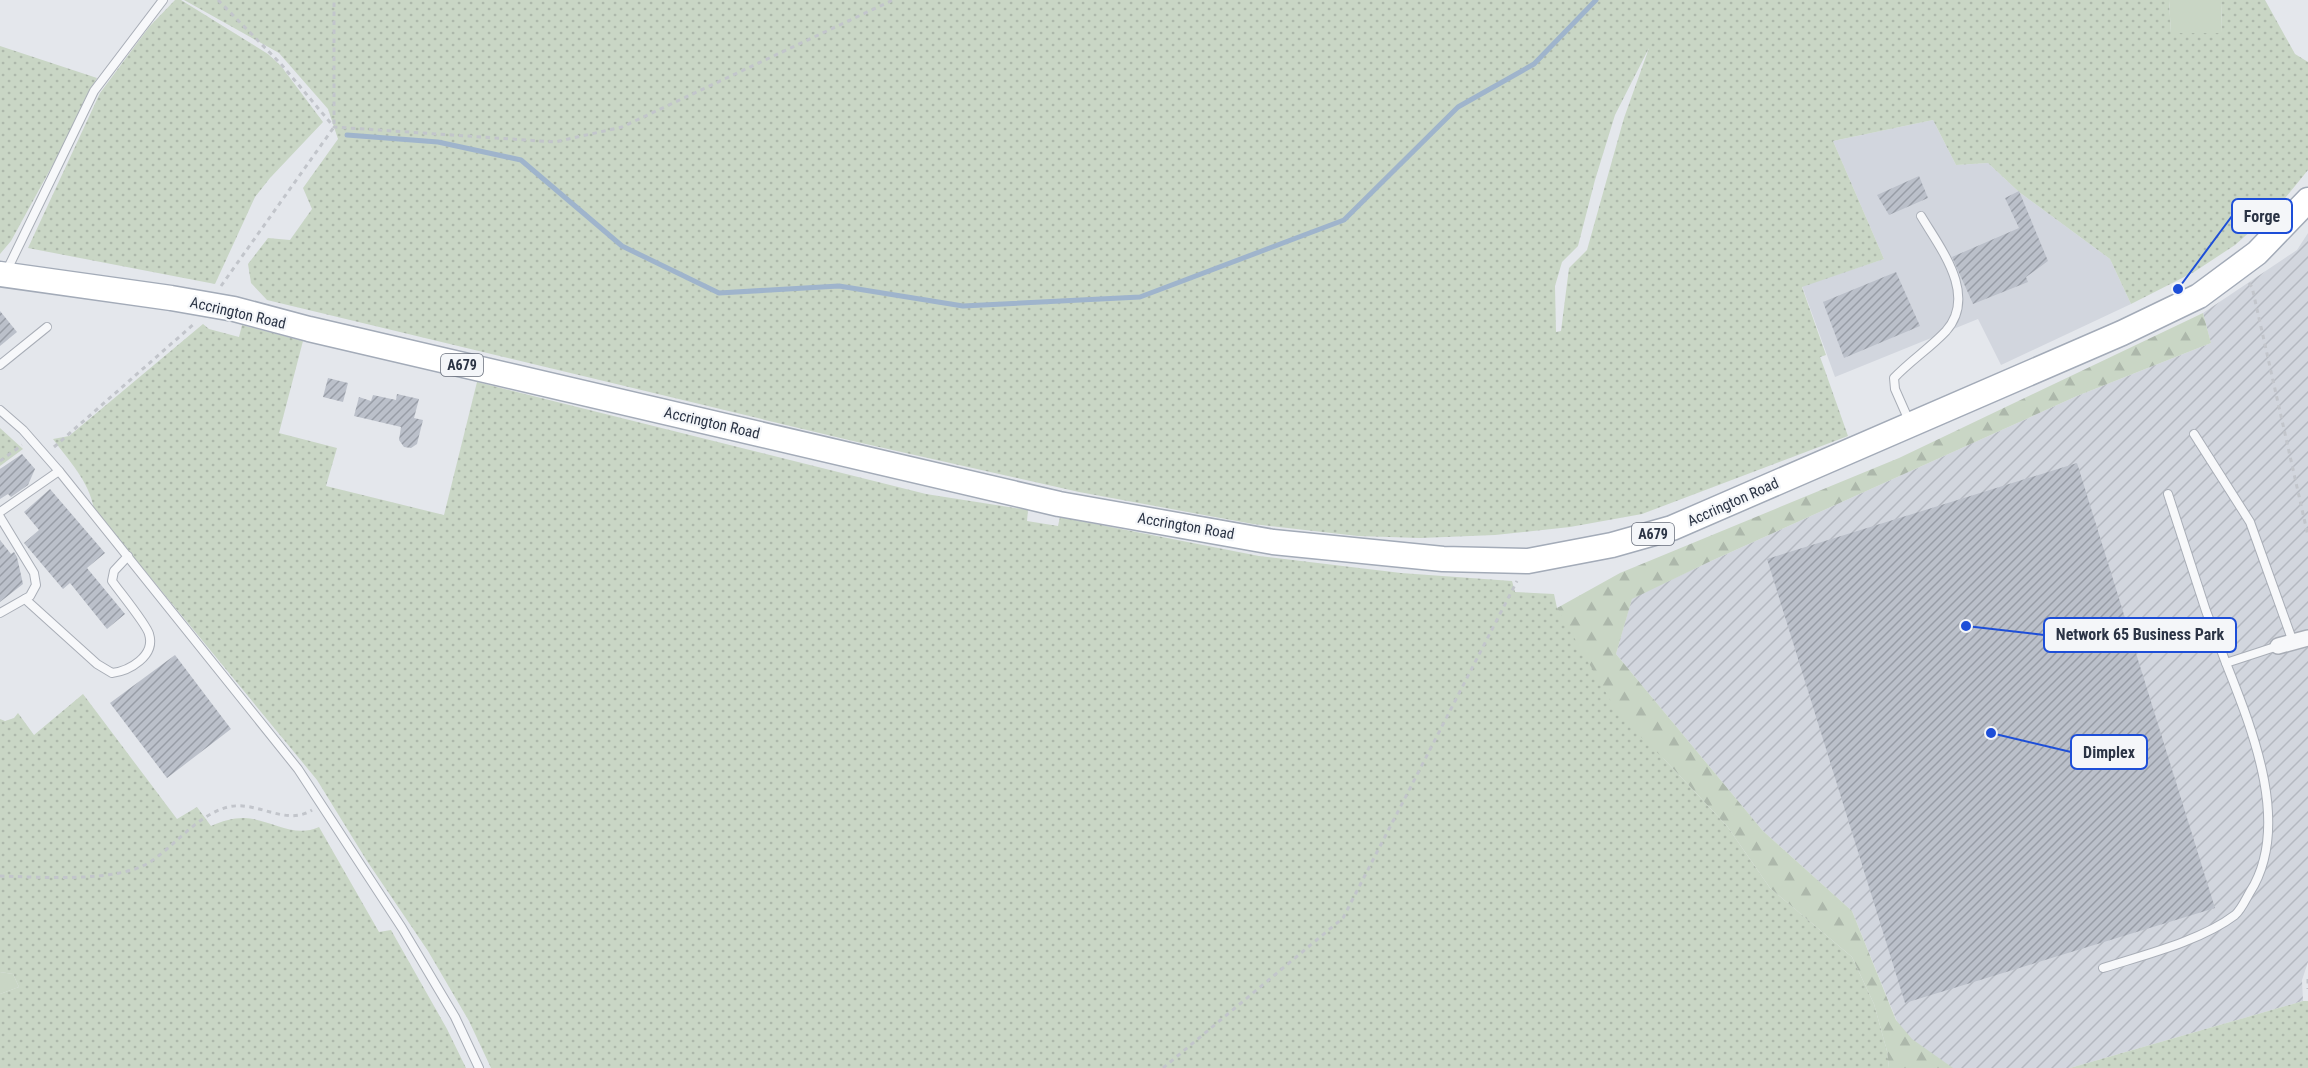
<svg xmlns="http://www.w3.org/2000/svg" width="2308" height="1068" viewBox="0 0 2308 1068" font-family="'Roboto Condensed',sans-serif">
<style>
.built{fill:#d2d6de}
.industrial{fill:url(#industrial-furrows)}
.grass{fill:url(#grass-dots);fill-rule:evenodd}
.forest{fill:url(#forest-firs)}
.pitch{fill:#c9d6c5}
.lines{fill:none;stroke-linecap:round;stroke-linejoin:round}
.stream{stroke:#9fb4cc;stroke-width:5}
.building{fill:url(#building-hatch)}
.service-casing{stroke:#a9aeb7;stroke-width:10}
.minor-casing{stroke:#a9aeb7;stroke-width:18}
.primary-casing{stroke:#a3abb8;stroke-width:27}
.path{stroke:#c2c5cb;stroke-width:3;stroke-dasharray:4.5 4.5;stroke-linecap:butt}
.service{stroke:#f7f8fa;stroke-width:8}
.minor{stroke:#f7f8fa;stroke-width:15}
.primary{stroke:#fff;stroke-width:24}
.labels{text-anchor:middle;stroke-width:4.5;stroke-linejoin:round;paint-order:stroke}
.shield{fill:#f4f6f9;stroke:#676e7b;stroke-width:1.5}
.shield-label{font-size:14px;font-weight:bold;fill:#2b3445}
.street-label{font-size:15px;fill:#2b3445;stroke:#f4f6f9}
.leader{fill:none;stroke:#1d4ed8;stroke-width:2}
.callout-dot{fill:#1d4ed8;stroke:#f4f6f9;stroke-width:2}
.callout{fill:#f4f6f9;stroke:#1d4ed8;stroke-width:2}
.callout-label{font-size:16px;text-anchor:middle;font-weight:bold;fill:#2b3445}
</style>
<defs>
<pattern id="industrial-furrows" width="10" height="10" patternUnits="userSpaceOnUse" patternTransform="scale(1.5)"><rect width="10" height="10" fill="#d2d6de"/><path d="M-1 1l2-2M0 10L10 0M9 11l2-2" fill="none" stroke="#b4b8c0"/></pattern>
<pattern id="grass-dots" width="8" height="8" patternUnits="userSpaceOnUse" patternTransform="scale(1.5)"><rect width="8" height="8" fill="#c9d6c5"/><path d="M2 2h.1M6 6h.1" fill="none" stroke="#adb8ab" stroke-width="1.8" stroke-linecap="round"/></pattern>
<pattern id="forest-firs" width="22" height="20" patternUnits="userSpaceOnUse" patternTransform="scale(1.5)"><rect width="22" height="20" fill="#c9d6c5"/><path d="M5 1l3.5 6h-7zM16 11l3.5 6h-7z" fill="#adb8ab"/></pattern>
<pattern id="building-hatch" width="6" height="6" patternUnits="userSpaceOnUse" patternTransform="scale(1.5)"><rect width="6" height="6" fill="#bbc0ca"/><path d="M-1 1l2-2M0 6l6-6M5 7l2-2" fill="none" stroke="#989da6"/></pattern>
</defs>
<rect width="100%" height="100%" fill="#e4e7ec"/>
<path class="built" d="M1933,120l23,45 32,-2 31,29 91,67 21,45 -130,61 -23,-46 -143,58 -33,-91 82,-27 -51,-118z"/>
<path class="industrial" d="M2308,233v729l-6,18 1,21 -233,67h-154l-64,-157 -89,-80 -147,-177 16,-56 79,-37 366,-165 134,-53 -8,-30 94,-63z"/>
<g class="grass">
<path d="M175,0h6l87,54 13,12 42,56 -53,56 -15,19 -40,87 -187,-36 72,-155 49,-66z"/>
<path d="M184,0h1985l2,33h51l-1,-33h44l30,54 13,8v108l-31,38 -42,37 -41,27 -63,32 -21,-45 -91,-67 -31,-29 -32,2 -23,-45 -100,21 51,118 -82,28 24,68 -6,2 3,8 25,71 -206,78 -72,13 -75,8 -75,3 -62,-2 -105,-12 -174,-32 -222,-50 -590,-142 -16,-17 -3,-19 20,-26 22,2 22,-31 -9,-21 35,-49 -10,-30 -49,-56zM1649,48l-25,70 -37,132 -18,18 -8,63 -5,1 -1,-46 7,-24 16,-16 17,-66 20,-65z"/>
<path d="M0,46l97,32 -11,19 -23,49 -52,95 -11,13z"/>
<path d="M203,324l6,5 30,8 3,-12 61,16 -24,92 58,15 -11,38 118,29 33,-133 449,112 102,16 -1,11 31,5 2,-9 199,39 142,17 111,8 3,11 39,2 3,14 107,151 63,67 43,62 82,69 22,47 13,47 2,17h-1398l-22,-47 -41,-70 -61,-90 -50,-81 -223,-271c-5,-28 -25,-48 -41,-70l16,-3z"/>
<path d="M0,428l23,21 -23,17z"/>
<path d="M83,694l94,125 20,-12 14,19c11,-5 21,-8 33,-8 27,1 49,21 75,9l60,105 12,-2 56,99 19,39h-466v-74l19,-7 -6,-13 -13,-2v-253l5,2 9,-3 4,-5 16,22z"/>
<path d="M2303,1001h5v67h-238z"/>
</g>
<g class="forest">
<path d="M2203,313l8,30 -134,53 -366,165 -79,38 -16,55 147,177 89,80 44,109 16,19 41,29h-64l-2,-17 -13,-47 -22,-47 -82,-69 -43,-62 -63,-67 -44,-42 -63,-109 63,-35 279,-115z"/>
<path d="M0,972l13,2 6,13 -19,7z"/>
</g>
<path class="pitch" d="M2169,0h52l1,33h-51z"/>
<g class="lines">
<path class="stream" d="M347,135l91,7 83,18 101,86 97,47 120,-7 124,20 177,-9 204,-77 114,-113 76,-43 62,-64"/>
</g>
<g class="building">
<path d="M1919,176l9,22 -39,17 -12,-20z"/>
<path d="M2019,191l29,70 -22,16 2,5 -55,22 -21,-47 67,-29 -14,-30z"/>
<path d="M1896,272l24,54 -76,32 -21,-56z"/>
<path d="M0,311l17,21 -17,14z"/>
<path d="M328,378l20,5 -5,19 -20,-5z"/>
<path d="M397,394l22,5 -5,19 9,2 -6,24 -6,4 -7,-1 -5,-7 2,-13 -47,-11 5,-19 12,4 2,-6 23,5z"/>
<path d="M22,454l13,15 -7,16 -17,12 -3,-3 -8,5v-30z"/>
<path d="M2077,463l138,445 -310,95 -138,-444z"/>
<path d="M50,489l55,64 -18,15 38,46 -18,15 -37,-46 -7,6 -39,-46 15,-13 -15,-18z"/>
<path d="M0,540l11,14 3,-2 3,5 6,27 -23,18z"/>
<path d="M175,655l56,74 -64,49 -57,-75z"/>
</g>
<g class="lines">
<defs>
<g id="service">
<path d="M7,270l87,-179 69,-91"/>
<path d="M0,365l47,-38"/>
<path d="M0,410l23,20 36,41 239,298 104,159 53,89 24,51"/>
<path d="M1910,423l-15,-34 -1,-11c16,-17 36,-30 52,-47 32,-36 -6,-83 -25,-115"/>
<path d="M2194,434l56,88 43,120"/>
<path d="M2168,494l38,117 20,52"/>
<path d="M0,512l59,-41"/>
<path d="M0,517l34,56 2,12 -6,11 -30,17"/>
<path d="M25,599l72,65 15,9c17,-2 44,-17 37,-39 -2,-9 -30,-43 -37,-53l2,-10 14,-15"/>
<path d="M2103,968c41,-13 98,-27 132,-53 6,-5 11,-16 15,-23 42,-66 2,-163 -24,-229l52,-17"/>
</g>
<path id="minor" d="M2278,646l30,-8"/>
<path id="primary" d="M0,274l171,24 63,11 75,20 750,175 214,38 170,17 85,2 84,-16 60,-17 450,-195 77,-37 58,-43 51,-53"/>
</defs>
<use href="#service" class="service-casing"/>
<use href="#minor" class="minor-casing"/>
<use href="#primary" class="primary-casing"/>
<g class="path">
<path d="M218,0l63,64 53,63 221,15 67,-15 271,-127"/>
<path d="M2249,283l3,4 56,249"/>
<path d="M221,286l113,-159v-127"/>
<path d="M54,447l141,-124"/>
<path d="M0,461l22,-16"/>
<path d="M0,876c38,1 118,7 150,-14 26,-17 47,-47 78,-55 29,-7 58,20 84,3"/>
<path d="M2308,979v10"/>
<path d="M1163,1068l180,-150 174,-337"/>
</g>
<use href="#service" class="service"/>
<use href="#minor" class="minor"/>
<use href="#primary" class="primary"/>
</g>
<g class="labels">
<g class="shield">
<rect x="441" y="354" width="42" height="22" rx="4.5"/>
<rect x="1632" y="523" width="42" height="22" rx="4.5"/>
</g>
<g class="shield-label">
<text x="462" y="370">A679</text>
<text x="1653" y="539">A679</text>
</g>
<g class="street-label">
<text transform="translate(238 313) rotate(13)" y="5">Accrington Road</text>
<text transform="translate(712 423) rotate(13)" y="5">Accrington Road</text>
<text transform="translate(1733 502) rotate(-24)" y="5">Accrington Road</text>
<text transform="translate(1186 526) rotate(10)" y="5">Accrington Road</text>
</g>
</g>
<path class="leader" d="M2178 289L2232 216M1966 626L2044 635M1991 733L2071 752"/>
<g class="callout-dot">
<circle cx="2178" cy="289" r="6"/>
<circle cx="1966" cy="626" r="6"/>
<circle cx="1991" cy="733" r="6"/>
</g>
<g class="callout">
<rect x="2232" y="199" width="60" height="34" rx="6"/>
<rect x="2044" y="618" width="192" height="34" rx="6"/>
<rect x="2071" y="735" width="76" height="34" rx="6"/>
</g>
<g class="callout-label">
<text x="2262" y="222">Forge</text>
<text x="2140" y="640">Network 65 Business Park</text>
<text x="2109" y="758">Dimplex</text>
</g>
</svg>
